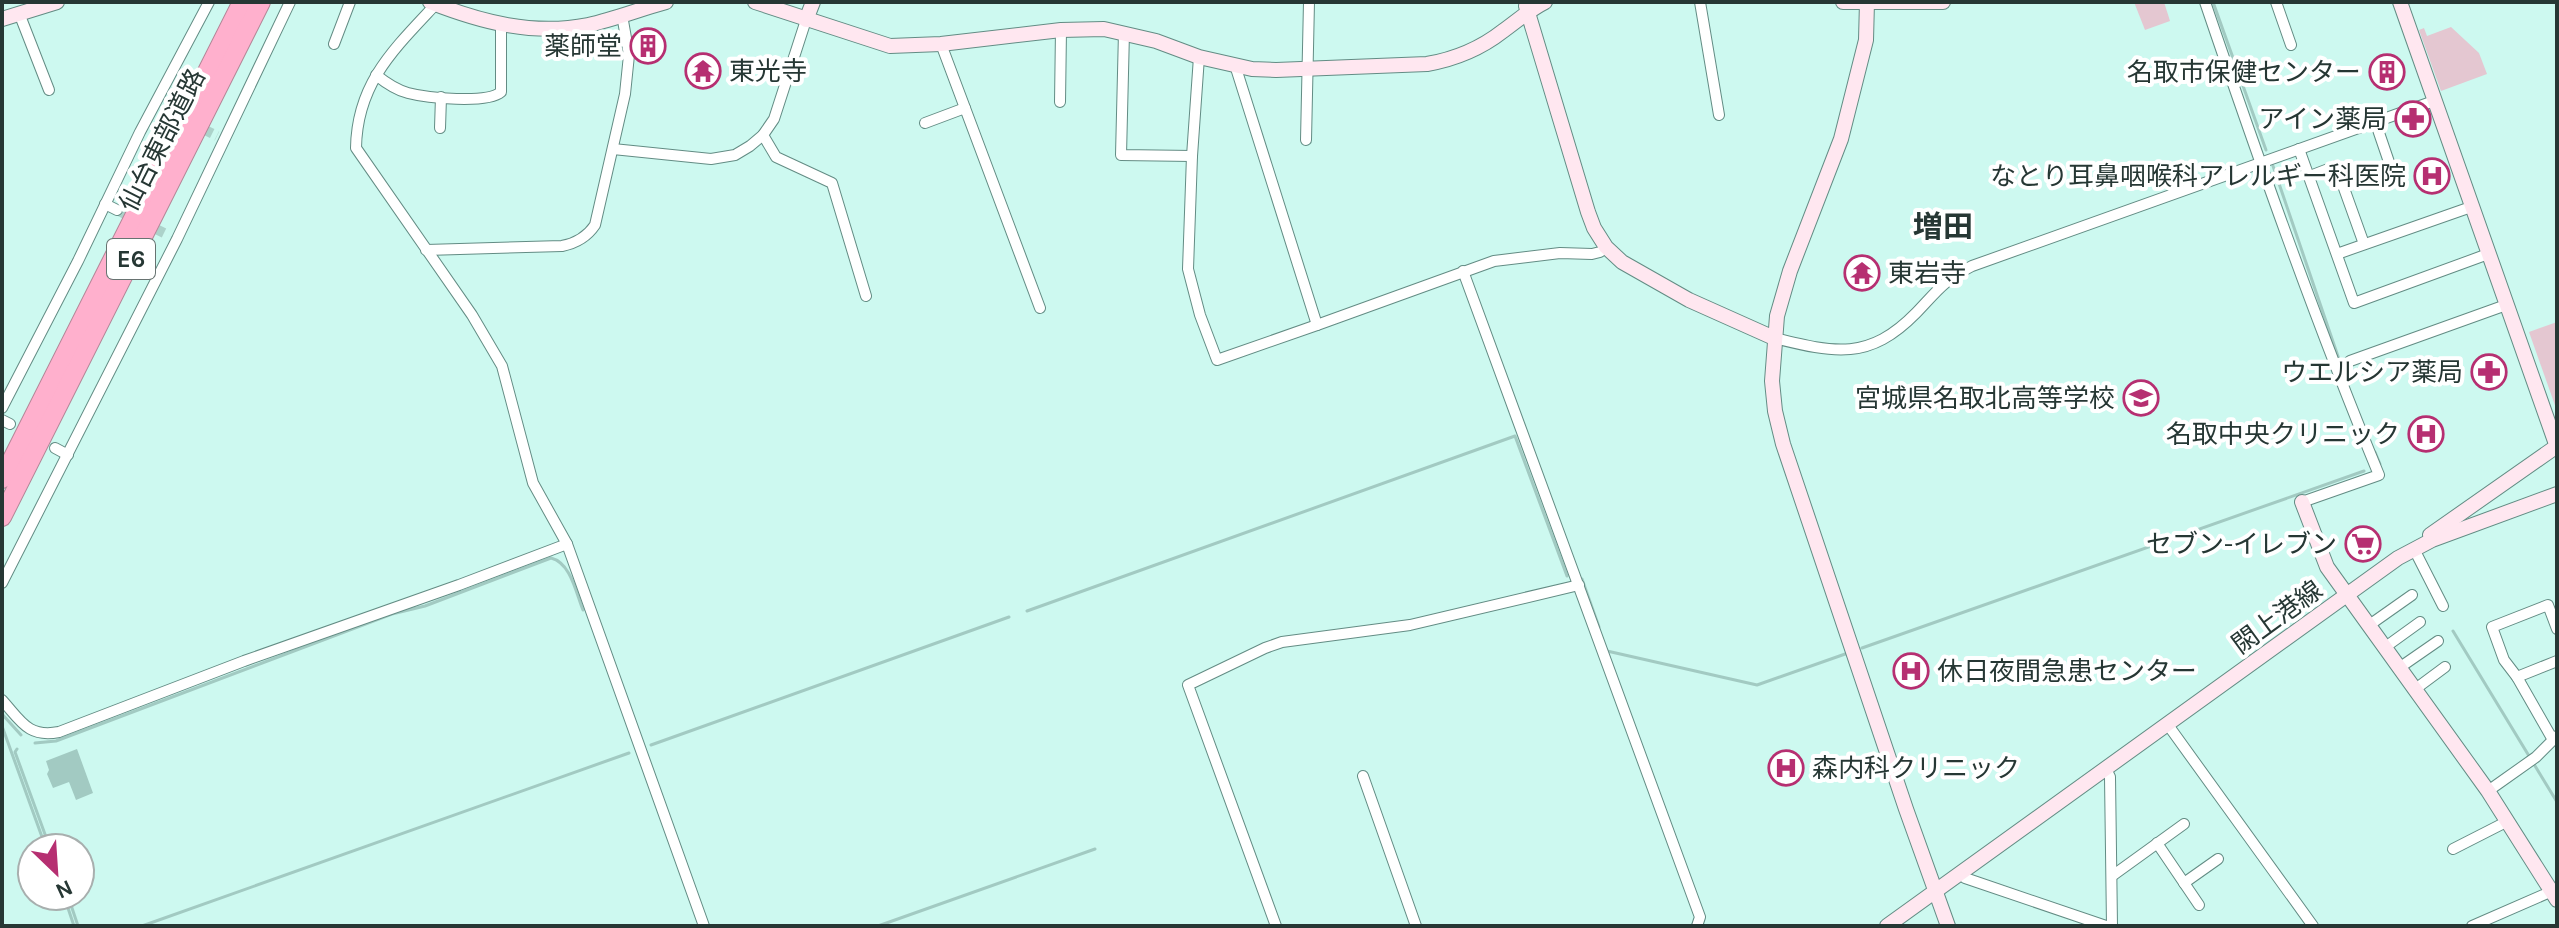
<svg xmlns="http://www.w3.org/2000/svg" width="2559" height="928" viewBox="0 0 2559 928" font-family="Karla,'Noto Sans JP',sans-serif">
<style>
.grass{fill:#e4c7d1}
.water{fill:#a2cac2}
.lines{fill:none;stroke-linecap:round;stroke-linejoin:round}
.stream{stroke:#a2cac2;stroke-width:3}
.street-tunnel{stroke:#acd2ca;stroke-width:10;stroke-dasharray:10 5;stroke-linecap:butt}
.street-casing{stroke:#638c84;stroke-width:12}
.secondary-casing{stroke:#638c84;stroke-width:16}
.highway-casing{stroke:#b38697;stroke-width:20}
.street{stroke:#fff;stroke-width:10}
.secondary{stroke:#ffe7f0;stroke-width:14}
.highway{stroke:#ffb0cd;stroke-width:18}
.labels{text-anchor:middle;stroke-width:8;stroke-linejoin:round;paint-order:stroke}
.shield{fill:#fff;stroke:#677371;stroke-width:2}
.shield-label{font-size:24px;font-weight:bold;fill:#263734}
.poi-label{font-size:26px;fill:#263734;stroke:#fff;text-anchor:end}
.street-label{font-size:26px;fill:#263734;stroke:#fff}
.quarter-label{font-size:30px;font-weight:bold;fill:#263734;stroke:#fff}
</style>
<rect width="100%" height="100%" fill="#cdf9f0"/>
<g class="grass">
<path d="M2134,2h30l6,19 -25,9z"/>
<path d="M2451,27l28,26 8,21 -46,17 -22,-61 5,-2 3,8z"/>
<path d="M2557,322v89l-28,-79z"/>
</g>
<path class="water" d="M77,749l16,44 -17,7 -7,-18 -16,6 -6,-14 2,-4 -3,-9z"/>
<g class="lines">
<g class="stream">
<path d="M2213,2l53,148"/>
<path d="M2273,166l70,205"/>
<path d="M2375,452l5,12"/>
<path d="M1582,579l17,48"/>
<path d="M1027,611l488,-175 52,140"/>
<path d="M2453,631l104,171"/>
<path d="M1862,648l502,-177"/>
<path d="M1606,649l1,2 150,34 91,-32"/>
<path d="M2,714l19,21"/>
<path d="M2,726l44,122"/>
<path d="M35,743l21,-2 336,-127 33,-8 126,-48c20,5 25,35 32,52"/>
<path d="M651,745l358,-128"/>
<path d="M17,749l-2,3 35,96"/>
<path d="M64,896l10,30"/>
<path d="M68,896l10,30"/>
<path d="M142,926l487,-173"/>
<path d="M878,926l217,-77"/>
</g>
<g class="street-tunnel">
<path d="M163,109l54,27"/>
<path d="M117,210l47,23"/>
</g>
<defs>
<g id="street">
<path d="M1700,2l19,113"/>
<path d="M2205,2c54,159 110,318 174,473l-77,27"/>
<path d="M2276,2l15,43"/>
<path d="M436,4c-42,45 -79,79 -80,144l116,167 30,51 31,117 34,61 137,382"/>
<path d="M19,13l30,77"/>
<path d="M1124,32l-3,123 71,1"/>
<path d="M334,44l16,-42"/>
<path d="M941,44l99,264"/>
<path d="M1199,57l-7,99 -4,113 12,46 17,45 100,-35"/>
<path d="M1235,65l82,260 177,-64 66,-8 32,1 8,-2 6,-5"/>
<path d="M376,75c10,8 20,15 32,18 19,5 79,11 93,-1v-67"/>
<path d="M1060,102l1,-72"/>
<path d="M2375,121l15,44"/>
<path d="M925,123l40,-15"/>
<path d="M440,128l1,-31"/>
<path d="M763,135l13,22 56,26 34,113"/>
<path d="M1306,140l3,-138"/>
<path d="M613,149l98,10 24,-4 15,-9 13,-11 11,-16 32,-99"/>
<path d="M2299,149l55,154 134,-49"/>
<path d="M2310,176l26,-10 28,78"/>
<path d="M105,204l12,6"/>
<path d="M426,250l136,-4c15,-3 25,-9 33,-21l30,-131 4,-39 -7,-40"/>
<path d="M2337,254l134,-47"/>
<path d="M1463,271l237,646 -3,9"/>
<path d="M1774,338c61,15 95,23 142,-25 22,-23 27,-32 56,-47l462,-165"/>
<path d="M2350,361l156,-56"/>
<path d="M2,408l76,-147 62,-129 69,-130"/>
<path d="M2,420l8,4"/>
<path d="M55,448l13,7"/>
<path d="M2414,549l29,57"/>
<path d="M2,583l175,-344 113,-237"/>
<path d="M2368,626l44,-31"/>
<path d="M2384,648l36,-26"/>
<path d="M2399,668l39,-27"/>
<path d="M2517,677l40,-16"/>
<path d="M2414,690l31,-23"/>
<path d="M2,700c19,21 26,38 57,32l185,-71 215,-76 108,-41"/>
<path d="M2168,725l145,201"/>
<path d="M2553,740l-36,-63 -13,-17 -12,-33 56,-22 9,24"/>
<path d="M2106,769l4,8 2,149"/>
<path d="M1363,776l53,150"/>
<path d="M2488,791l48,-34 21,-21"/>
<path d="M2157,843l42,62"/>
<path d="M2453,849l53,-27"/>
<path d="M1961,871l4,7 141,48"/>
<path d="M2112,876l72,-52"/>
<path d="M2184,883l34,-24"/>
<path d="M1276,926l-88,-241 77,-37 17,-6 128,-17 169,-40"/>
<path d="M2472,926l78,-34"/>
</g>
<g id="secondary">
<path d="M430,2c51,20 103,34 158,23 27,-6 52,-16 78,-23"/>
<path d="M755,2l135,44 51,-2 120,-14 43,-1 52,12 43,16 53,12 24,1 151,-6c29,-5 53,-15 76,-33 14,-10 26,-21 42,-29"/>
<path d="M1843,2h100"/>
<path d="M1867,2l-1,38 -25,99 -51,132 -13,45 -5,65 3,30 8,33 123,365 42,117"/>
<path d="M2400,2l157,445"/>
<path d="M1526,6l62,206 6,16 12,19 16,15 67,38 85,38"/>
<path d="M2,19l55,-17"/>
<path d="M806,20l7,-18"/>
<path d="M2302,502l25,65 161,224 69,109"/>
<path d="M2430,535l127,-89"/>
<path d="M1887,926l511,-368 34,-18 125,-46"/>
</g>
<g id="highway">
<path d="M2,479l240,-477"/>
<path d="M2,517l259,-515"/>
</g>
</defs>
<use href="#street" class="street-casing"/>
<use href="#secondary" class="secondary-casing"/>
<use href="#highway" class="highway-casing"/>
<use href="#street" class="street"/>
<use href="#secondary" class="secondary"/>
<use href="#highway" class="highway"/>
</g>
<defs>
<symbol id="building-ring" viewBox="-11 -11 22 22"><circle r="9.5" fill="#fff" stroke="#b62f71" stroke-width="1.5"/><path d="M-4-6H4V6H1V3H-1V6H-4ZM-2.5-4.3h1.7v1.8h-1.7ZM.8-4.3h1.7v1.8H.8ZM-2.5-1h1.7V.8h-1.7ZM.8-1h1.7V.8H.8Z" fill="#b62f71"/></symbol>
<symbol id="temple-ring" viewBox="-11 -11 22 22"><circle r="9.5" fill="#fff" stroke="#b62f71" stroke-width="1.5"/><path d="M0-6L5-2H3V0L6.5 2.5H4V6H1.5V3h-3V6H-4V2.5H-6.5L-3 0V-2H-5Z" fill="#b62f71"/></symbol>
<symbol id="pharmacy-ring" viewBox="-11 -11 22 22"><circle r="9.5" fill="#fff" stroke="#b62f71" stroke-width="1.5"/><path d="M-2-6h4v4h4v4h-4v4h-4v-4h-4v-4h4Z" fill="#b62f71"/></symbol>
<symbol id="hospital-ring" viewBox="-11 -11 22 22"><circle r="9.5" fill="#fff" stroke="#b62f71" stroke-width="1.5"/><path d="M-5-5h3v3.5h4V-5h3V5h-3V1.5h-4V5h-3Z" fill="#b62f71"/></symbol>
<symbol id="school-ring" viewBox="-11 -11 22 22"><circle r="9.5" fill="#fff" stroke="#b62f71" stroke-width="1.5"/><path d="M0-5L7-2L0 1L-7-2ZM-4 1L0 2.5L4 1V4Q0 6-4 4Z" fill="#b62f71"/></symbol>
<symbol id="supermarket-ring" viewBox="-11 -11 22 22"><circle r="9.5" fill="#fff" stroke="#b62f71" stroke-width="1.5"/><path d="M-6-5.5h2.5l.6 2H6L4.5 2H-2.5L-4.4-4H-6ZM-1.5 3.2a1.3 1.3 0 1 0 .1 0ZM3 3.2a1.3 1.3 0 1 0 .1 0Z" fill="#b62f71"/></symbol>
</defs>
<g fill-rule="evenodd">
<use href="#building-ring" x="628" y="26" width="40" height="40"/>
<use href="#temple-ring" x="683" y="51" width="40" height="40"/>
<use href="#building-ring" x="2367" y="52" width="40" height="40"/>
<use href="#pharmacy-ring" x="2393" y="99" width="40" height="40"/>
<use href="#hospital-ring" x="2412" y="156" width="40" height="40"/>
<use href="#temple-ring" x="1842" y="253" width="40" height="40"/>
<use href="#pharmacy-ring" x="2469" y="352" width="40" height="40"/>
<use href="#school-ring" x="2121" y="378" width="40" height="40"/>
<use href="#hospital-ring" x="2406" y="414" width="40" height="40"/>
<use href="#supermarket-ring" x="2343" y="524" width="40" height="40"/>
<use href="#hospital-ring" x="1891" y="651" width="40" height="40"/>
<use href="#hospital-ring" x="1766" y="748" width="40" height="40"/>
</g>
<g class="labels">
<rect class="shield" x="107" y="239" width="48" height="40" rx="6"/>
<g class="shield-label">
<text x="131" y="267">E6</text>
</g>
<g class="poi-label">
<text x="622" y="55">薬師堂</text>
<text x="729" y="80" text-anchor="start">東光寺</text>
<text x="2361" y="81">名取市保健センター</text>
<text x="2387" y="128">アイン薬局</text>
<text x="2406" y="185">なとり耳鼻咽喉科アレルギー科医院</text>
<text x="1888" y="282" text-anchor="start">東岩寺</text>
<text x="2463" y="381">ウエルシア薬局</text>
<text x="2115" y="407">宮城県名取北高等学校</text>
<text x="2400" y="443">名取中央クリニック</text>
<text x="2337" y="553">セブン-イレブン</text>
<text x="1937" y="680" text-anchor="start">休日夜間急患センター</text>
<text x="1812" y="777" text-anchor="start">森内科クリニック</text>
</g>
<g class="street-label">
<text transform="translate(162 140) rotate(-63)" y="9">仙台東部道路</text>
<text transform="translate(2277 617) rotate(-36)" y="9">閖上港線</text>
</g>
<g class="quarter-label">
<text x="1943" y="237">増田</text>
</g>
</g>
<rect width="2559" height="928" fill="none" stroke="#263734" stroke-width="8"/>
<g transform="translate(56 872) rotate(155)"><circle r="38" fill="#ffffff" stroke="#a8afae" stroke-width="2"/>
<path d="M0-6L14 30L0 20L-14 30Z" fill="#b62f71"/>
<text y="-12" font-size="22" font-weight="bold" text-anchor="middle" fill="#263734">N</text>
</g>
</svg>
